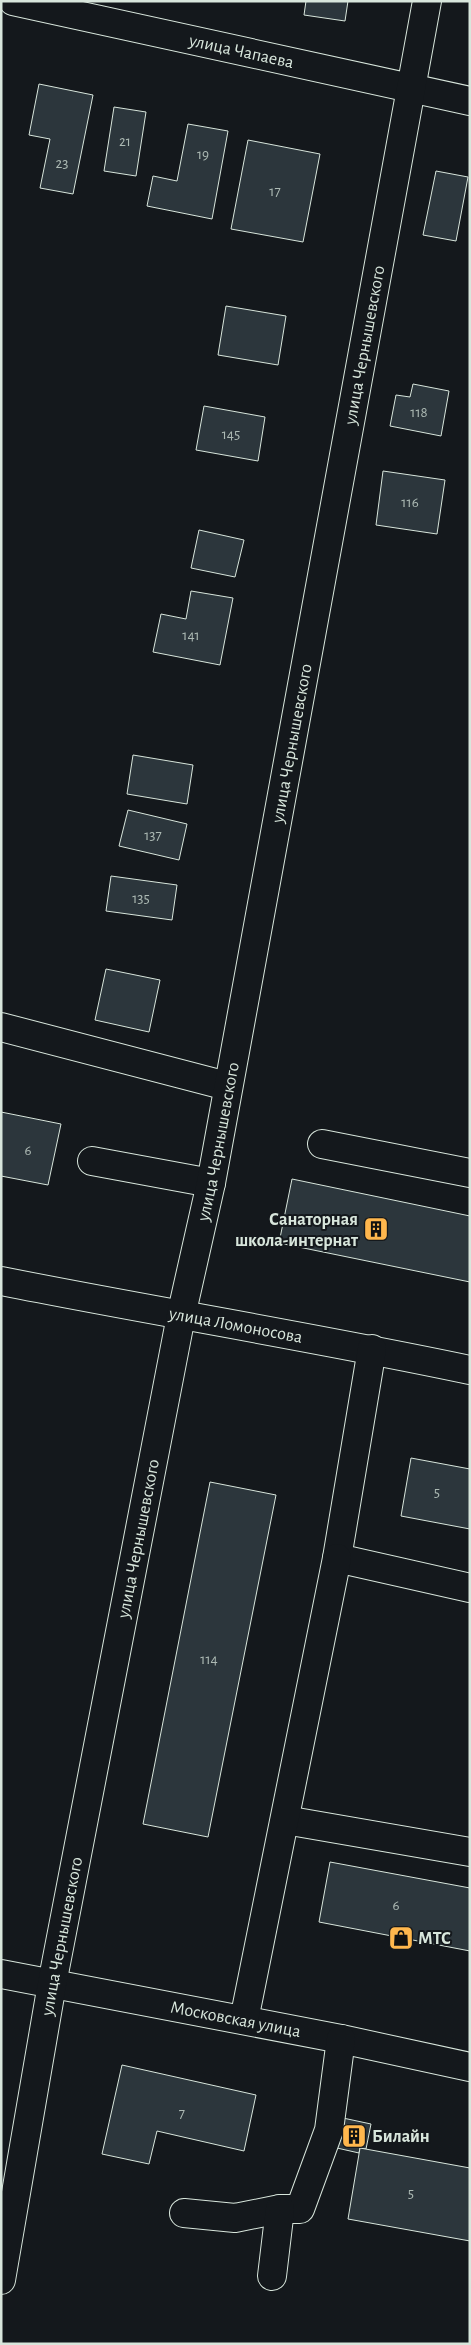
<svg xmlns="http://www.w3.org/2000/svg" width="471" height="2345" viewBox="0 0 471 2345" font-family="'Alegreya Sans',sans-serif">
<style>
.building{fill:#2c363c;stroke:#d8e6dc}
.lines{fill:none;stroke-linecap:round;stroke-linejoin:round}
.minor-casing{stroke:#d8e6dc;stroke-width:30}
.minor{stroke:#14181c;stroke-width:28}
.labels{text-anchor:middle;stroke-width:4;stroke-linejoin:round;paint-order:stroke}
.number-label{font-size:15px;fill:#adbab4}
.street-label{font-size:18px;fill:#d8e6dc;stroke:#14181c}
.poi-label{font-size:18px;font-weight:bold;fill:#d8e6dc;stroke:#14181c;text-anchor:start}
</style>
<rect width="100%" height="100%" fill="#14181c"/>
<g class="building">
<path d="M306,1h42l-3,20 -41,-6z"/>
<path d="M39,84l54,11 -20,99 -33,-6 10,-49 -21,-4z"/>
<path d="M114,107l32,5 -10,64 -32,-5z"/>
<path d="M188,124l40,7 -16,88 -65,-13 6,-30 24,5z"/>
<path d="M248,140l72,14 -17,88 -72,-13z"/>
<path d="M436,171l32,6 -12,64 -33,-6z"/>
<path d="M226,306l60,10 -8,49 -60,-10z"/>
<path d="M413,384l36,7 -8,45 -51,-10 6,-31 14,2z"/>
<path d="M204,406l61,11 -7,44 -62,-11z"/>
<path d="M383,471l62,9 -8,54 -61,-9z"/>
<path d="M199,530l45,10 -9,37 -44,-9z"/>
<path d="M191,591l42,7 -13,67 -67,-13 8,-38 25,5z"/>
<path d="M133,755l60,10 -6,39 -60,-10z"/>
<path d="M128,810l59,14 -8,36 -60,-14z"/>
<path d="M111,876l66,9 -5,35 -66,-9z"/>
<path d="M106,969l54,11 -11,52 -54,-12z"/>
<path d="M1,1112l60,12 -13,61 -47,-9z"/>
<path d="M292,1179l178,37v66l-191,-39z"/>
<path d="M411,1458l59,11v60l-69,-13z"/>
<path d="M210,1482l66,13 -68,342 -65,-13z"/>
<path d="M330,1862l140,26v63l-151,-29z"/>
<path d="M122,2065l134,30 -12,56 -87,-20 -8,33 -47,-10z"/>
<path d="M343,2118l28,6 -5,25 -6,-1 -1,5 -22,-5z"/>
<path d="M360,2148l110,20v73l-122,-22z"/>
</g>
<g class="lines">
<defs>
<g id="minor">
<path id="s1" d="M13,1l457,100"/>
<path d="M1,1027l226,59"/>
<path d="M322,1144l148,29"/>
<path d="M92,1161l119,22"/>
<path id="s2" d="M1,1281c156,31 313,56 469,89"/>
<path d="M372,1349l-35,209 133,30"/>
<path d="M285,1820l185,32"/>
<path id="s3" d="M1,1974l340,65 129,28"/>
<path d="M244,2020l93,-462"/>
<path d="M184,2213l51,5 45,-9h20l29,-79 12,-91"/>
<path d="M272,2276l8,-67"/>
<path id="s4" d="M1,2280l51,-296 129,-668 30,-133 216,-1182"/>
</g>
</defs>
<use href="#minor" class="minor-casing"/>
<use href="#minor" class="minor"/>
</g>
<defs>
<symbol id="building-square" viewBox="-11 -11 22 22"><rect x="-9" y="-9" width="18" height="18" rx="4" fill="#ffb74d" stroke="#14181c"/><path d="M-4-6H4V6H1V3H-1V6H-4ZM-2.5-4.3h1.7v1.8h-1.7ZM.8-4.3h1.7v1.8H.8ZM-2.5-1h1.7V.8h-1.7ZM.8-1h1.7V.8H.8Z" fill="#111"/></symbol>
<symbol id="shop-square" viewBox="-11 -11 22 22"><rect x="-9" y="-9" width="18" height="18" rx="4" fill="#ffb74d" stroke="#14181c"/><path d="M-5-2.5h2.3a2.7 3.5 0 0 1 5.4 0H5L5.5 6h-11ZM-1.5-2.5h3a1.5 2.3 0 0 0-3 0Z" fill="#111"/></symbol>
</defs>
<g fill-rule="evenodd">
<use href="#building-square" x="362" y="1215" width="28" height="28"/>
<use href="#shop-square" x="387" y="1924" width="28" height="28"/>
<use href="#building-square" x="340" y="2122" width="28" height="28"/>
</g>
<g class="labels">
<g class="number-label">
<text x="125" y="146">21</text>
<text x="203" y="159">19</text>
<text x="62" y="168">23</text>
<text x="275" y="196">17</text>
<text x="419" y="417">118</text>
<text x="231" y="439">145</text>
<text x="410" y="507">116</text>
<text x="191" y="640">141</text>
<text x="153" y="840">137</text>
<text x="141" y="903">135</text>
<text x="28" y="1155">6</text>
<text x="437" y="1497">5</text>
<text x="209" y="1664">114</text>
<text x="396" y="1910">6</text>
<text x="182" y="2118">7</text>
<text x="411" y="2198">5</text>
</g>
<g class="street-label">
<text dy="6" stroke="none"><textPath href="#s1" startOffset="234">улица Чапаева</textPath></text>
<text dy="6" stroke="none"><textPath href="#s4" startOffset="1969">улица Чернышевского</textPath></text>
<text dy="6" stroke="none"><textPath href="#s4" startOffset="1564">улица Чернышевского</textPath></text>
<text dy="6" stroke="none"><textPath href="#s4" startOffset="1159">улица Чернышевского</textPath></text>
<text dy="6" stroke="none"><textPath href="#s2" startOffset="239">улица Ломоносова</textPath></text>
<text dy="6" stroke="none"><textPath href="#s4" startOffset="754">улица Чернышевского</textPath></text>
<text dy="6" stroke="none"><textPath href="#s4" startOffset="349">улица Чернышевского</textPath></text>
<text dy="6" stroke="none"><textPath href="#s3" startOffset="239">Московская улица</textPath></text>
</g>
<g class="poi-label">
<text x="358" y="1225" text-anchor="end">Санаторная<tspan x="358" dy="21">школа-интернат</tspan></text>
<text x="418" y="1944">МТС</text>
<text x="372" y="2142">Билайн</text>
</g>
</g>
<rect width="471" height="2345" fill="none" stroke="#d8e6dc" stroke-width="5"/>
</svg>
